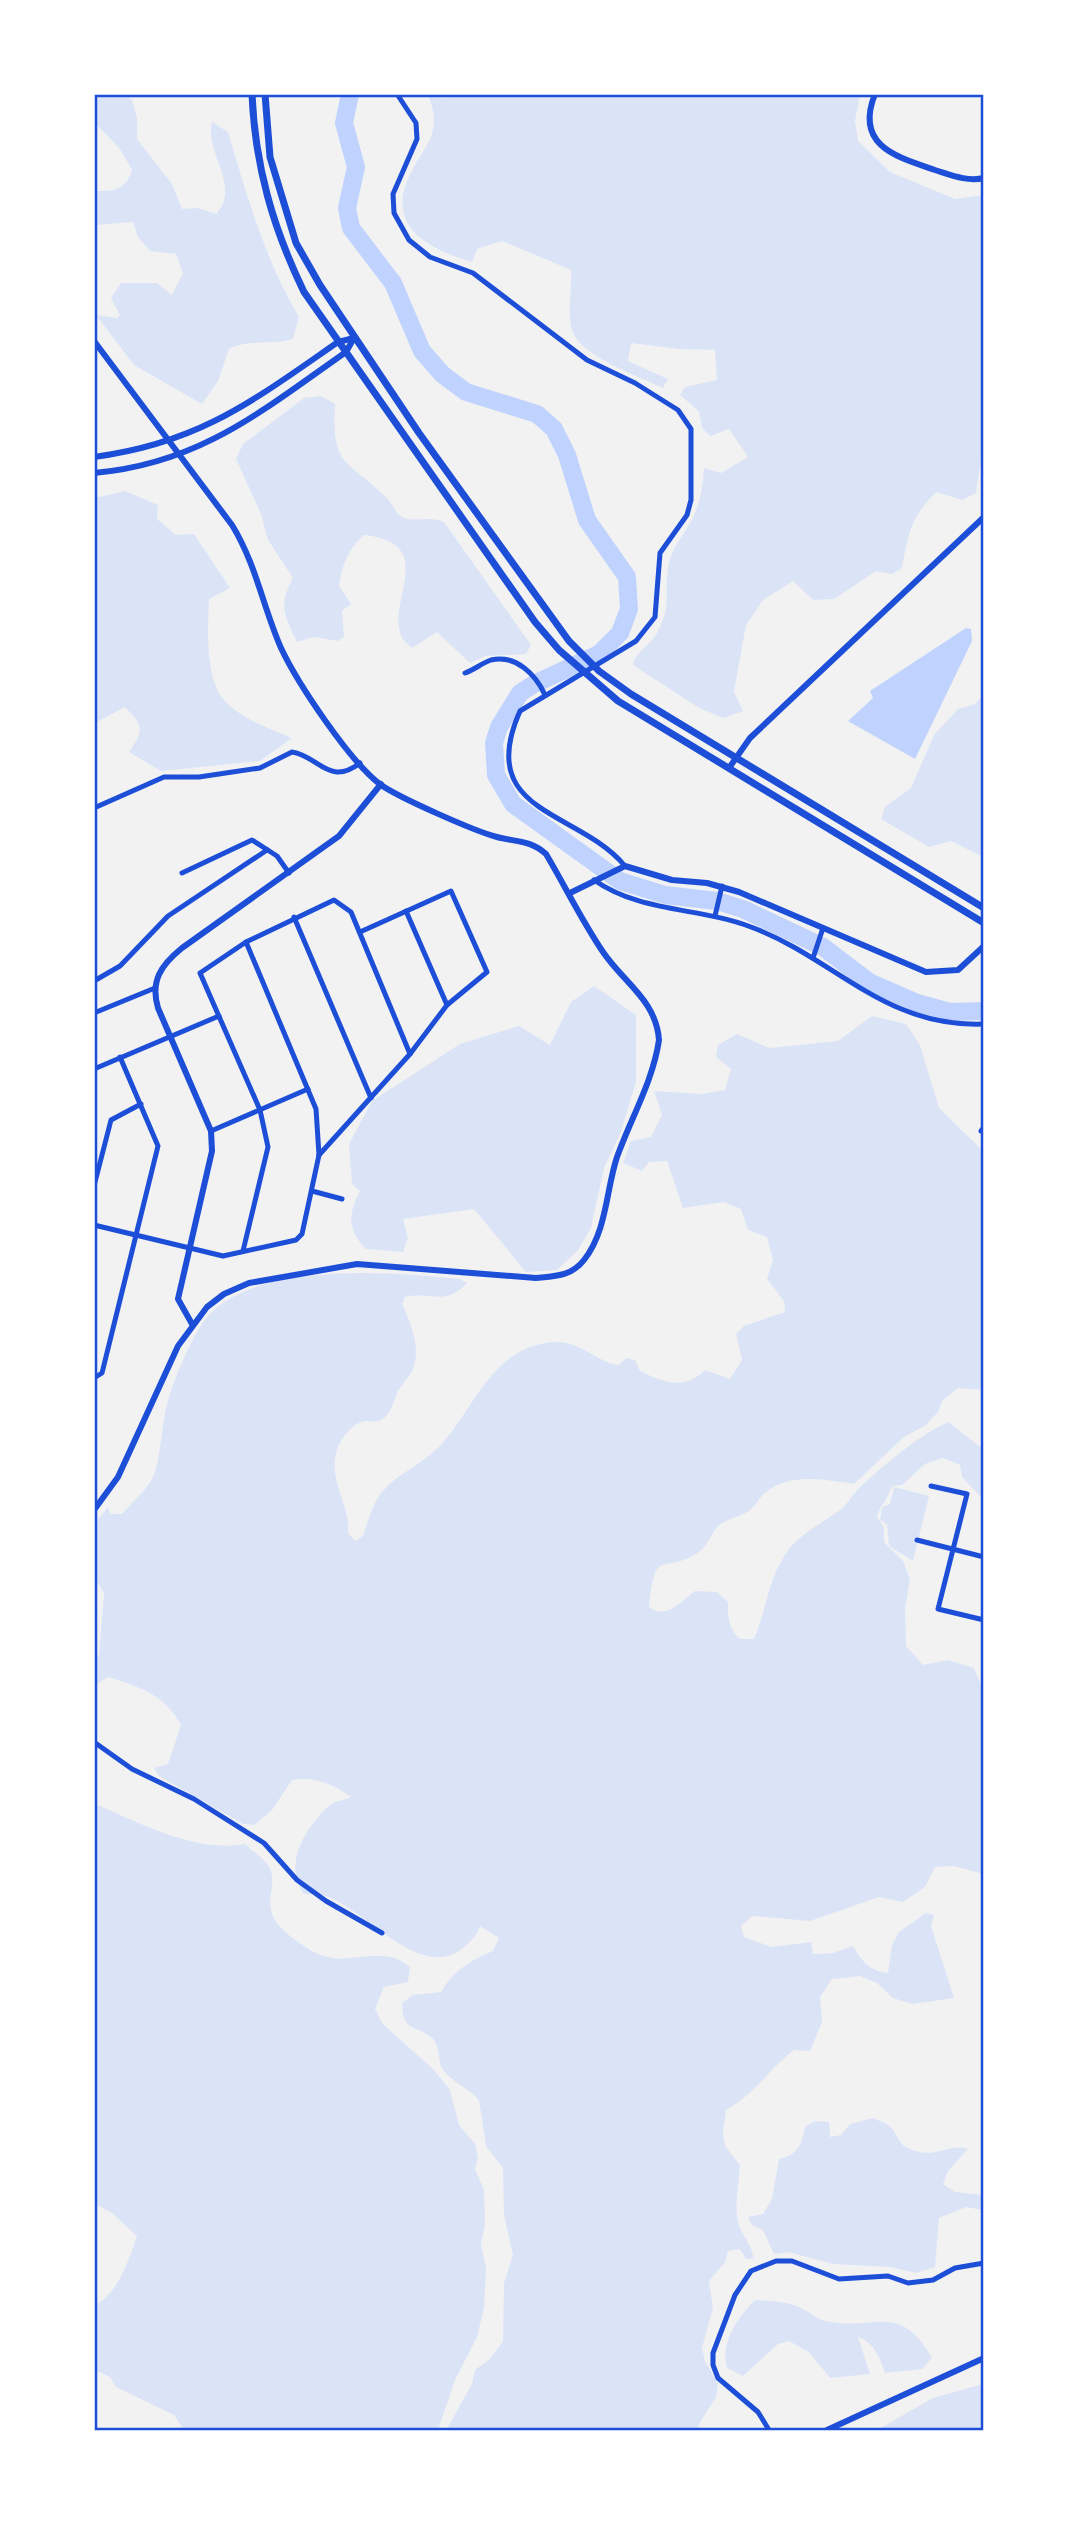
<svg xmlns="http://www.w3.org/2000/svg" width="1078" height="2525" viewBox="0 0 1078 2525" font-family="Rubik,sans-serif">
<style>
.green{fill:#dbe4f7}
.water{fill:#bfd3fe}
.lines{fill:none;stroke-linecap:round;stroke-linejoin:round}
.river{stroke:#bfd3fe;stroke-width:18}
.minor{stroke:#1d4ed8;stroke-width:5}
.tertiary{stroke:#1d4ed8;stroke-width:6}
.secondary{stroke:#1d4ed8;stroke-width:7}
.neatline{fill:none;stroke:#1d4ed8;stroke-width:2.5}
</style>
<rect width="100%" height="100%" fill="#f2f2f2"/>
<g class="green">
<path d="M95,94l31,1 6,5 5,18v21l35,45 10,25 16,-1 18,6c26,-28 -12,-61 -4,-92l16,10c19,64 37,128 71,185l-6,22c-22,7 -43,-1 -64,10l-11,32 -16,23 -68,-39 -38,-50 21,3 3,-3 -9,-17 10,-15h36l15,12 11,-22 -7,-19 -26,-3 -12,-14 -5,-15 -38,3v-34c19,0 31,-1 37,-21l-12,-21 -25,-26z"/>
<path d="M456,94l404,1 -5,26 3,20 32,31 65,27 28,-4 1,245 -8,53 -14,7 -25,-8c-26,23 -29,43 -35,76l-10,6 -16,-3 -42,28 -21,1 -20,-19 -30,19 -17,25 -12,67 9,19 -20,7 -24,-10 -66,-43c4,-16 19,-20 25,-34 14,-29 6,-35 10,-63 3,-21 18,-34 26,-53 7,-15 9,-31 10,-47l17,5 27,-16 -19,-28 -19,7 -8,-8 -3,-17 -19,-16 5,-8 32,-7 -2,-30 -36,-1 -48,-6 -3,18 40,18 -5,9c-22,-11 -84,-32 -91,-58 -5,-18 0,-41 -1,-60l-69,-29 -25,8 -5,13c-37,-11 -83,-31 -66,-78 12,-34 40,-47 22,-89l19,3z"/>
<path d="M321,396l14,8c-3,63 10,54 50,92 7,6 10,17 17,21 12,6 26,-2 42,5l87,123 -5,9 -41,2 -15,7 -33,-31 -25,16c-4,-4 -10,-8 -11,-13 -14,-35 38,-92 -37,-100 -16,14 -22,30 -25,51l12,18 -9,7 2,26 -6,4 -24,-4 -17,5c-13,-28 -19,-37 -4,-64l-25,-38 -7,-26 -25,-55 7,-15 61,-46z"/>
<path d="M125,491l33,14 -1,14 19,16 18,-1 36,54 -21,11c-1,27 -4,73 12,97 13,20 50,33 71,42l-32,23 -99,10 -32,-19c15,-23 15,-25 -4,-45l-30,16v-225z"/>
<path d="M983,696v161l-32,-16 -22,6 -48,-28 4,-12 26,-19 23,-53 24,-26 17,-5z"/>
<path d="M594,986l42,29v67l-16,52 -16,34 -13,60 -13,22 -21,20 -31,2 -52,-63 -71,10 5,19 -5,14 -37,-3c-19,-20 -18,-35 -6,-58l-8,-7 -3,-40 23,-43 88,-57 59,-18 31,19 21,-43z"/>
<path d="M872,1016l34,8 14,21 19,63 44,43v239l-25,-2 -16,13 -4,11 -12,13 -22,12 -50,47c-29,-4 -65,-12 -89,9 -5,4 -8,11 -14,16 -8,8 -23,8 -33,17 -7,7 -10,20 -19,26 -37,25 -43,-9 -50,55 19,13 30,-5 46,-16l22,1 11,10c0,14 0,27 12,37h14c12,-28 13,-54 29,-81 12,-22 38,-34 57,-48 9,-7 13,-17 21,-24 27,-24 55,-49 87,-64l35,27v50l-21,-22 -2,-12 -17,-7 -18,6 -23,21 -10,1c-4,13 -11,18 -15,30l7,12v14l19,19 7,18 -5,29 1,38 17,19 25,-5 26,8 9,22v184l-29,-8 -19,1 -10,20 -22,15 -24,-5 -69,24 -58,-5 -11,10 3,11 28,10 39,-5 2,12 20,-1 20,-7c9,15 16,25 35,27l4,-28 7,-13 27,-19 8,2 -3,11 23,72 -42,6 -19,-6 -16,-15 -17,-7 -28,3 -12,18 2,25 -12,29 -16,-1c-26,20 -39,44 -68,60l-3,21 2,15 15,19c-1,19 -6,39 -2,57 4,14 14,23 16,37h-8l-6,-10 -12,2 -3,11 -16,19 4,27 -11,40 3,13 13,22 -2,14 -18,29 3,4h-255l26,-46 3,-14 15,-11 13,-18 1,-58 9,-28 -9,-40 -1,-47 -17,-22 -7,-46c-9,-11 -31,-20 -37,-32 -5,-10 -1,-23 -11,-31 -18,-13 -28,-5 -29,-34l11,-8 28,-3c12,-21 30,-32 52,-41l6,-13 -19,-12c-4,10 -8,14 -16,21 -42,37 -98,-37 -138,-51 -7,-2 -15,-1 -22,-2 -22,-29 2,-68 26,-89 5,-4 15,-5 21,-8 -18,-13 -37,-21 -59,-17l-20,30 -18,15 -11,-1 -84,-48 -5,-8 14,-4 13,-39c-16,-30 -41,-38 -73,-48l-13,8 -1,-28 5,-2 5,-62 -9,-15v-55l13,-16 2,7h12c10,-12 24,-23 31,-37 7,-12 9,-55 14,-73 7,-25 28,-79 48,-95 56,-47 178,-37 245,-30l7,4c-23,24 -34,8 -62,14l-3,7c9,19 20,46 10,67 -4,8 -11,14 -15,22 -3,8 -7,23 -16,27 -4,3 -10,1 -15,1 -13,1 -25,17 -29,29 -10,30 14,55 11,83l7,8 8,-5c5,-14 9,-32 19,-44 16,-19 41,-28 58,-46 35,-38 52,-100 114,-104 27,-1 41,19 64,23l9,-7 8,2 5,11c23,11 44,20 65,-1l25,9 12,-19 -6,-26 8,-8 41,-14 -1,-11 -17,-22 6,-19 -6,-23 -19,-7 -7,-21 -17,-7 -41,6 -16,-47 -18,1 -7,9 -19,-8 8,-22 20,-4 11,-22 -8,-24 48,3 23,-4 6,-21 -15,-12 2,-12 19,-11 32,14 69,-7z"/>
<path d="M894,1487l35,9 -16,65 -24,-15 -2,-22 -7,-4 2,-13 8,-3z"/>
<path d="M95,1804c45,19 100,49 150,40 7,7 19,14 24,23 8,14 -1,28 2,42 2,17 23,30 36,39 40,26 70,-8 103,19l-2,15 -24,5 -9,22 8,15 51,46 16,20 9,35 16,19 3,14 -3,11 9,21 1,35 -4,19 5,25 -2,39 -7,29 -22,43 -17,50h-254l-10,-15 -58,-28 -6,-10 -15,-7v-65c23,-11 34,-46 42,-69l-25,-23 -17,-9z"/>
<path d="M873,2118c4,2 11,4 15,7 14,11 6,22 32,27 17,4 32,-9 48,-3l-20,22 -5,13 12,8 28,3v15l-17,-3 -27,11 -4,49 -19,6 -26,-6 -57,-3 -45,-12 -14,2 -11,-24 -11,-5 -4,-8 15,-3 9,-15 7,-40c20,-5 22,-14 26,-32l10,-6 14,1 1,15 11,-2 9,-11z"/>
<path d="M755,2300c16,1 34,1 48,9 7,3 12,9 19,11 50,14 76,-22 110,38l-10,11 -37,4c-5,-16 -11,-30 -27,-36l12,37 -40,4 -21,-26 -20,-11 -11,3 -35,32 -16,-8c-7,-25 10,-50 28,-68z"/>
<path d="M983,2384v46h-106l56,-32z"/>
</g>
<path class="water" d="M966,628l5,1 1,12 -57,118 -67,-38 25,-23 -3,-7z"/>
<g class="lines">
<path class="river" d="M350,94l-6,29 12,44 -9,41 4,20 42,55 29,68 20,23 24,18 71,22 17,15 13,26 20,65 40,57 2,32 -9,24 -21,21 -65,30 -14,9 -21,34 -5,16 2,32 17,29 107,77 45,14 52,6 26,8 80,38 46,35 48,21 33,9 34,-1"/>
<g class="minor">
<path d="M397,94l19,29 1,16 -24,55 1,19 15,27 21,17 43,16 114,87 48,23 43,27 13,19v71l-4,15 -27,38 -5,64 -19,24 -116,70c-46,103 59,99 105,155"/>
<path d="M963,94h19"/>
<path d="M465,673c9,-3 17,-10 26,-13 25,-6 45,15 54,35"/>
<path d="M94,808l70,-31h35l61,-9 32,-16c27,4 37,35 68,11"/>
<path d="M182,873l70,-33 25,16 12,17"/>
<path d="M594,880c47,33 105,27 157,47 84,31 133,101 233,97"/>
<path d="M406,911l41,94"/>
<path d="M715,916l7,-30"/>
<path d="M294,917l77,181"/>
<path d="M813,958l10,-30"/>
<path d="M94,981l26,-15 48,-50 99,-66"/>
<path d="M94,1013l61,-25"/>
<path d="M94,1069l125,-53"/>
<path d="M211,1131l97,-42"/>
<path d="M981,1131l3,-4"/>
<path d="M319,1155l91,-101 37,-49 40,-33 -36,-81 -91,41"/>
<path d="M94,1186l17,-66 30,-16"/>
<path d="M312,1191l30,8"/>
<path d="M94,1225l129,31 73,-16 6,-6 17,-79 -3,-46 -70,-167"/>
<path d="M243,1251l25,-104 -8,-37 -60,-137 46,-31 88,-42 17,12 59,142"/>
<path d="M94,1378l8,-5 56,-227 -38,-89"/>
<path d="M931,1486l36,8 -29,115 46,11"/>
<path d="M917,1540l67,17"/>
<path d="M94,1742l38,27 62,30 70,44 33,37 29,21 56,32"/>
<path d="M769,2430l-11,-18 -40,-34 -5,-13v-12l22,-58 16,-24 25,-10h16l47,18 49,-3 20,7 25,-3 22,-12 29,-5"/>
</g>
<g class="tertiary">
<path d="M875,94c-21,52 22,63 60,76 16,5 32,12 49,8"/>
<path d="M94,341l138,184c24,39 31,82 49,123 17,36 69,114 100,137 19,13 93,46 116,52 19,5 34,3 49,17 19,32 36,67 57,98 21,31 53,48 56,88 -6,41 -28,78 -42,117 -11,33 -10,74 -33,103 -12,16 -29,16 -48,18l-179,-14 -108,19 -25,11 -17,13 -29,39 -60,131 -24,33"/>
<path d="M94,457c106,-14 160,-57 244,-115l16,-4"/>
<path d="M94,473c106,-9 169,-63 252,-121l8,-14"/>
<path d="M729,768l21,-30 234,-221"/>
<path d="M570,893l55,-27 47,14 35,3 32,9 187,80 32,-2 26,-24"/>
<path d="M192,1324l-14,-25 34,-148 -1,-20 -53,-123c-8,-27 3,-43 24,-60l157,-112 42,-52"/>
<path d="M827,2430l157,-72"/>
</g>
<g class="secondary">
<path d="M252,94c3,72 21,134 52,198l231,330 24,28 59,51 366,222"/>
<path d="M265,94l5,63 26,86 24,42 99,148 150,208 30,30 32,23 353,214"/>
</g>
</g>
<rect width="1078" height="2525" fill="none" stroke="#ffffff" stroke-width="192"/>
<rect x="96" y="96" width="886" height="2333" class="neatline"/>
</svg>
